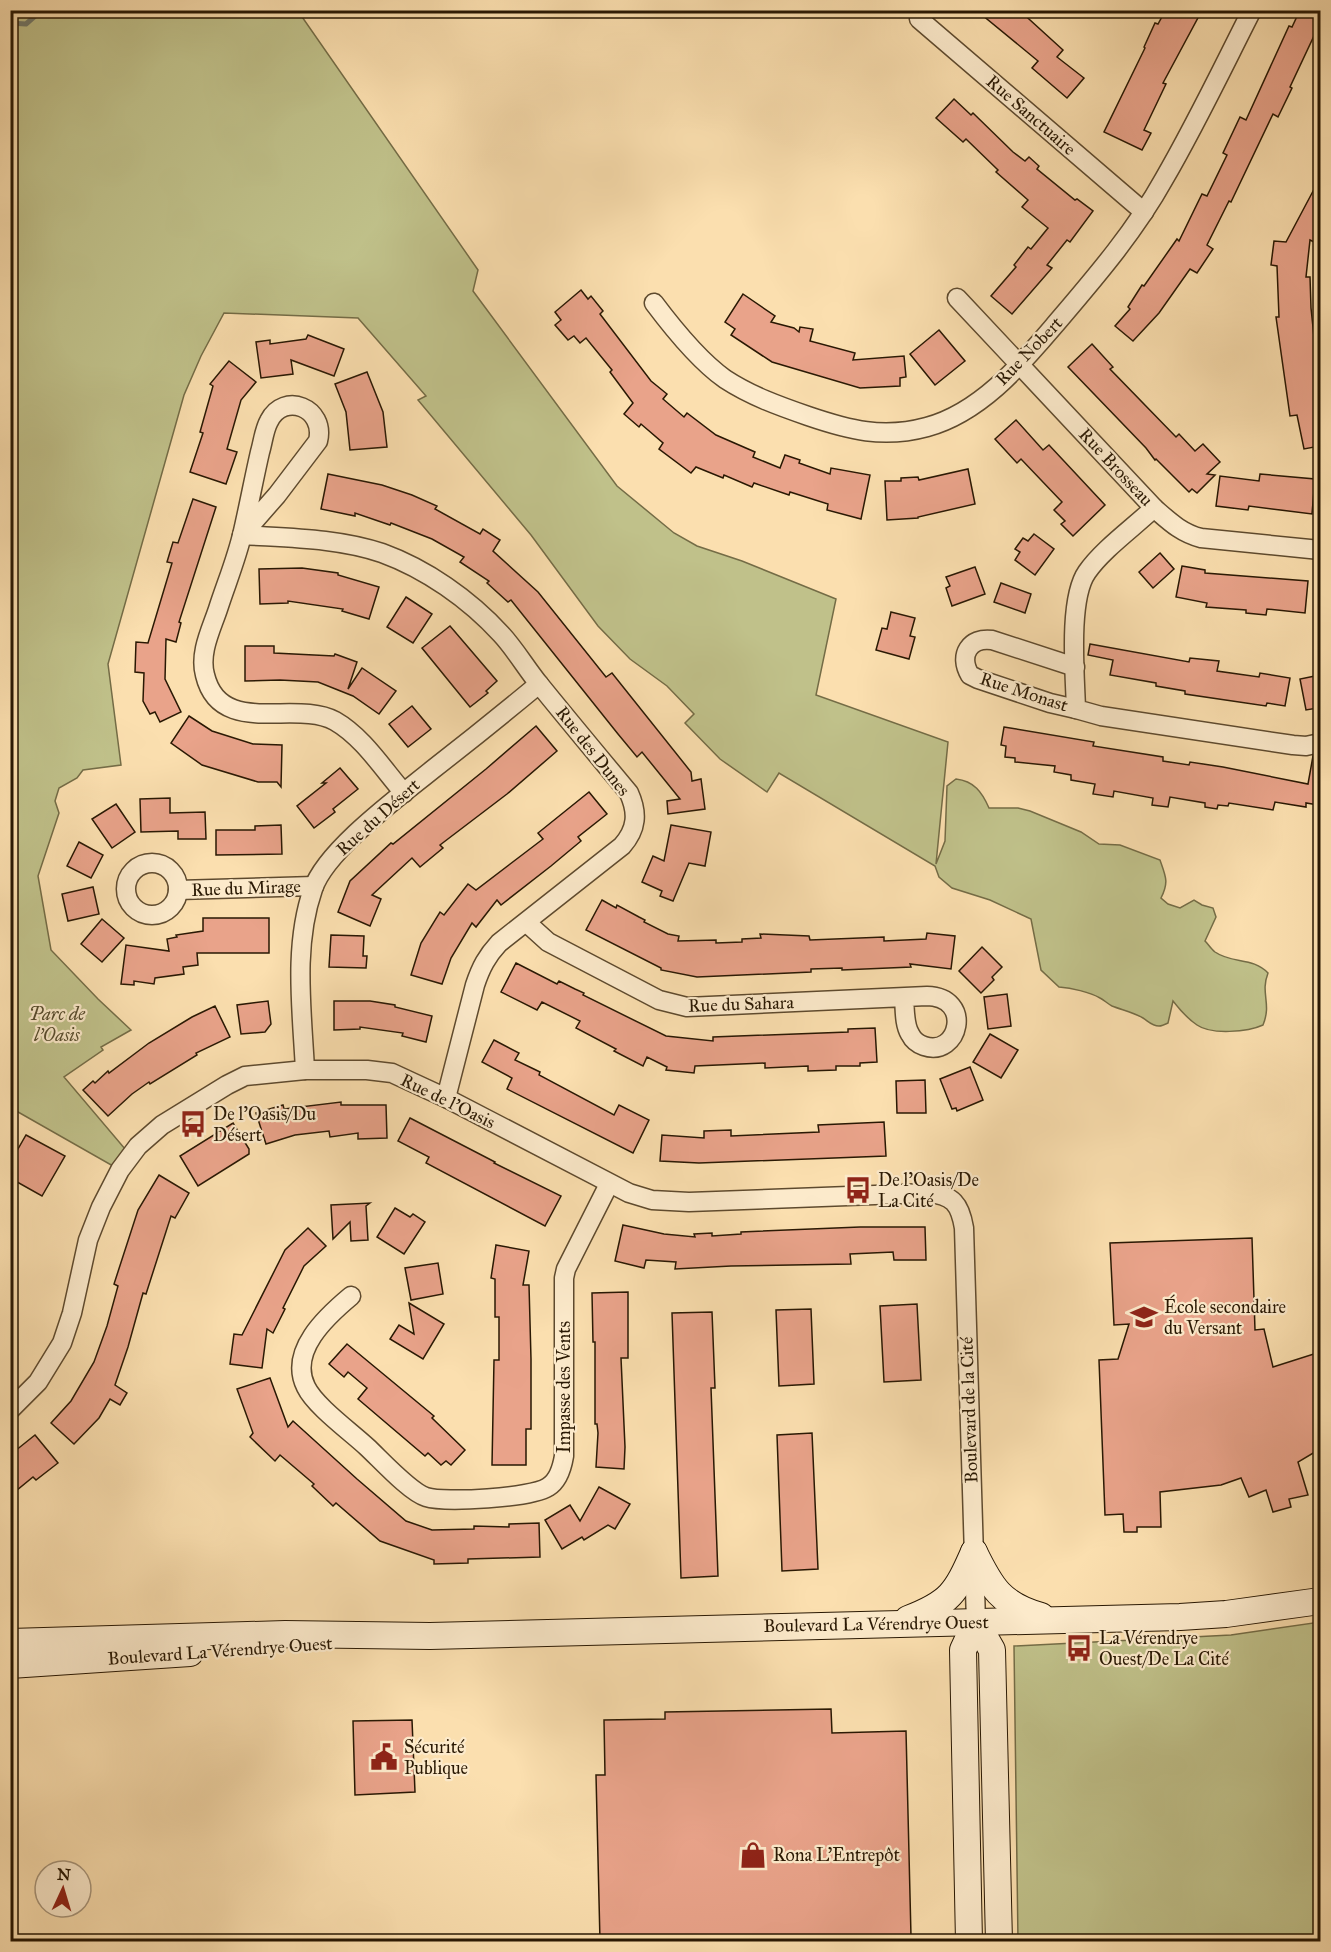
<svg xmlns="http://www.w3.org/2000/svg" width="1331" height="1952" viewBox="0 0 1331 1952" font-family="'IM FELL Great Primer',serif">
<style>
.green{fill:#c0c18a;stroke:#746c46;stroke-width:1.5}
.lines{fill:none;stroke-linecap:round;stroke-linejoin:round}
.stream{stroke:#717a6d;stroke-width:5}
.building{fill:#e9a38a;stroke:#291803;stroke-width:1.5}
.street-casing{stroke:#5e4a2e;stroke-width:21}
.secondary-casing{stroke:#291803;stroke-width:28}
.street{stroke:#fceacb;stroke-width:18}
.secondary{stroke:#fceacb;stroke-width:26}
.labels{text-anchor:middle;stroke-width:4.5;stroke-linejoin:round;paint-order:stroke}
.street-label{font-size:18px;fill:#291803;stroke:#fceacb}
.park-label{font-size:18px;font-style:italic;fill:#564b2c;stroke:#fceacb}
.poi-label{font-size:18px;fill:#291803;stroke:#fceacb;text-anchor:start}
</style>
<rect width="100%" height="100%" fill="#fbdfaf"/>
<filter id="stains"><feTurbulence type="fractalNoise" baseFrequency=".00333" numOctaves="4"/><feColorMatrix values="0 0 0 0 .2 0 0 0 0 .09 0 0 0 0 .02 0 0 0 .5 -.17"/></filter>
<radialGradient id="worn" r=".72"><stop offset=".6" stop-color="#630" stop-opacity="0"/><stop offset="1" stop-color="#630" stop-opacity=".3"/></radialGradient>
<g class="green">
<path d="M11,11h287l180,259 -5,21 144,195 57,47 23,13 45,15 94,38 -20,96 132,47 -12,122 9,-23 2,-55 9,-7c18,2 26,13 33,29h29l12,3 51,21 18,12 21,1 40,15c6,17 9,22 1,38l7,6 12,4 14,-8 8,5 11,3 3,9 -11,24c3,3 6,8 10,11 17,12 38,5 53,21 -8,21 4,30 -5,52 -15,7 -52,10 -66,0 -9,-6 -17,-15 -24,-24l-5,22c-2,1 -7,3 -9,3 -7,0 -11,-5 -16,-8 -10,-6 -21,-8 -31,-12 -4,-2 -8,-6 -12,-8 -10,-6 -29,-10 -41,-11l-18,-17 -10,-51 -41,-19 -38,-12 -13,-11 -4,-11 -156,-93 -12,19 -47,-33 -35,-36 9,-9 -27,-28 -37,-27 -32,-33 -67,-91 -113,-135 8,-4 -68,-78 -134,-5 -23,43 -17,39 -76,269 13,101 -38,5 -6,8 -18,10 -4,13 4,12 -21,63 13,74 47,49 33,31 -30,17 2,3 -39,27 67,79 -11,14 -109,-62z"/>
<path d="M1320,1622v319h-302l-4,-295 217,-11z"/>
</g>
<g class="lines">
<path class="stream" d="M10,23l16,1 16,-14"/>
</g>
<g class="building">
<path d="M976,10h43l44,40 -6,7 27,21 -17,20 -35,-30 6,-7z"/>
<path d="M1169,10h23l8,4 -37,69 3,1 -22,46 7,3 -9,17 -38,-18 41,-84 -1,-1 11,-24 3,1 5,-9 3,1z"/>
<path d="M1300,10h20v13l-30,64 2,1 -14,29 -5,-3 -42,88 -2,-1 -22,44 6,4 -16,24 -7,-4 -31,44 -26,28 -18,-15 15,-17 -2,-2 14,-22 2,1 33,-47 2,2 23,-47 5,2 20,-41 -4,-2 17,-36 6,3 43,-94 3,1z"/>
<path d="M954,99l17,16 2,-2 40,39 12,9 4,-4 10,9 -2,3 38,31 2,-1 16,12 -23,31 -3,-2 -20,25 5,3 -40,46 -21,-18 25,-29 -2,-2 14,-18 3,2 17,-21 -26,-21 6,-7 -32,-28 2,-2 -32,-31 -3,3 -27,-24z"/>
<path d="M1320,178v56l-4,9 -6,-3 -4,37h4l1,31 9,87v51l-16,3 -7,-34 -7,1 -14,-99h3l-2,-51 -6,-1 3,-24 12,1z"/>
<path d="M581,290l7,9 3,-3 12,15 -3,3 51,67 16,13 -4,5 21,18 3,-4 29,22 39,17 -2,5 27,11 5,-13 15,5 -1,3 31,11 1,-6 39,7 -9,44 -34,-9 1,-6 -38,-12 -1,3 -35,-12 -2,4 -28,-12 -1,3 -27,-11 -5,6 -32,-24 4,-6 -22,-19 -2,3 -15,-13 9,-11 -23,-31 2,-2 -26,-32 -6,5 -6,-7 -6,4 -13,-15 6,-5 -6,-8z"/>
<path d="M743,294l32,22 -4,6 23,6 5,4 1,-5 13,2 -3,12 45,12 -2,7 51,-4 2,21 -6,1v8l-40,2 -88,-26 -41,-27 4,-6 -10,-7z"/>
<path d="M939,330l26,31 -30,24 -25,-31z"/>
<path d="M308,335l36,14 -10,27 -43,-16 2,14 -32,4 -5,-36 14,-2v4l36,-5z"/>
<path d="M1092,344l21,23 -3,2 66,68 3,-3 16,17 8,-7 17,18 -13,12 8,1 -18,18 -5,-4 -3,3 -33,-33 -1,1 -9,-12 -78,-81z"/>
<path d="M229,361l27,21 -15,18 -14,49 10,3 -11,32 -36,-12 13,-39 -3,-1 13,-46 -3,-2z"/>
<path d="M367,372l16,40 4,35 -37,3 -4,-38 -11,-28z"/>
<path d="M1016,420l27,30 6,-5 56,60 -32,31 -12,-12 4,-3 -11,-11 8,-8 -41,-43 -4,4 -22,-24z"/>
<path d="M968,469l7,35 -57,13v1l-31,2 -2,-39h16v-3l17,-1 1,3z"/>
<path d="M328,474l54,11 30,10 25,11 -2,3 45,25 3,-5 17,11 -7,11 45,41 68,85 6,-4 79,99 1,9 9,-2 4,30 -37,5 -1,-13 13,-2 -38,-47 -5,5 -19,-23 -107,-134 -3,2 -21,-19 2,-2 -29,-19 4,-5 -32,-18 -41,-16 -1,2 -35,-12v3l-34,-7z"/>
<path d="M1260,474l55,5 -3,35 -63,-8 -1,4 -32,-4 4,-30 39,5z"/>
<path d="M193,499l23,8 -37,115 2,1 -5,19 -10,-3 -1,40 16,33 -21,10 -5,-10 -5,2 -7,-13 1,-28 -9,-1 1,-30 12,1 24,-80 -5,-1 6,-20 5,1z"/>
<path d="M1034,534l20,15 -19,26 -20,-15 5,-8 -5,-3 8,-11 5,3z"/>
<path d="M1160,553l14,16 -21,19 -14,-16z"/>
<path d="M1182,566l23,4v3l103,8 -3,32 -38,-4 -1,6 -20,-2v-3l-40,-3 1,-4 -31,-6z"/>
<path d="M975,567l10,27 -33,12 -6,-18 4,-2 -4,-9z"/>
<path d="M302,568l36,5v2l41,12 -10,32 -27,-8 1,-2 -55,-8v2l-28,1 -1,-35z"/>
<path d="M1001,583l30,11 -6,19 -31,-11z"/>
<path d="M406,597l26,17 -19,29 -26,-16z"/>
<path d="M891,612l24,6 -5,18 5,1 -6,22 -33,-9 6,-22 5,1z"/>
<path d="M450,626l47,55 -11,10 2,2 -18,14 -48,-59z"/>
<path d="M1090,644l99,18 1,-4 29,3 -2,10 42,6 1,-4 30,5 -5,28 -18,-3 -1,3 -81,-12v-3l-29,-5v-3l-46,-8 3,-15 -25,-5z"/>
<path d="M245,646h29v7l60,3 1,-2 22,8 -9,27 14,-21 34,23 -17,23 -26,-18 -35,-14 -38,-2 -35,1z"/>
<path d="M1320,675v28h-3l1,5 -12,2 -6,-31z"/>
<path d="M412,706l19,23 -23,18 -19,-23z"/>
<path d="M189,716l23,15 41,13 29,1 -1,42 -4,-5h-19l-56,-17 -31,-22z"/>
<path d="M536,726l21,25 -50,43 -67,51 3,3 -23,19 -8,-9 -40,37 9,4 -11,27 -32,-14 12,-31 41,-38 2,1 93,-75z"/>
<path d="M1004,727l90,15 -1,4 70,11v4l26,4 1,-3 33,5 85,17 5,-28 7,-1v34l-2,16 -12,-2v4l-31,-5 -2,8 -44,-7 -1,3 -10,-1 -1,4 -12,-2v-4l-35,-6 -2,10 -16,-2 1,-7 -39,-7 -1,6 -20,-3 2,-10 -24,-4v-5l-17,-3 1,-6 -40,-4v-4l-10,-1 1,-11 -5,-1z"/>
<path d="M340,768l18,21 -25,20 2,3 -21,16 -17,-22 29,-23h-4z"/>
<path d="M589,792l18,22 -29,23 3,4 -30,25 -50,39 -4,-5 -21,27 -4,-4 -21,35 -9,26 -31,-9 10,-32 19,-31 4,3 24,-31 8,6 67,-51 -5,-6z"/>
<path d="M170,798v15l35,-1 1,27h-28v-8l-37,1 -1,-33z"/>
<path d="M116,804l19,28 -23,16 -20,-29z"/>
<path d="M281,825l1,29 -66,1v-25h39v-4z"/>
<path d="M671,825l40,7 -6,34 -16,-3 -16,38 -13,-5 2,-5 -20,-9 11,-26 11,5z"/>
<path d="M79,842l24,13 -12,23 -24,-12z"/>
<path d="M93,887l6,27 -31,7 -6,-27z"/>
<path d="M602,900l14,8 1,-3 22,12 6,3 -1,2 24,12 11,2 -1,5 38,-1v3l26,-1v-3l19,-1 -1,-4 49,2 1,4 74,-3v4l42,-2 1,-6 28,3 -4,33 -41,-5 1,3 -69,3v-2l-31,1v3l-114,5 -36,-7v-2l-75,-38z"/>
<path d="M203,918h66v35h-72l1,12 -15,2 1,7 -29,4 -1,6 -20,-3v4l-13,-1 5,-39 43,6 -2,-12 10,-2 -1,-2 27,-4z"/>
<path d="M102,919l22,19 -22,24 -21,-18z"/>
<path d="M331,935l33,1 -1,20h4l-1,12 -37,-1z"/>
<path d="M982,947l20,20 -10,10 2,3 -13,13 -22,-22z"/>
<path d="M516,963l41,21 2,-3 16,8 9,4 -1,2 83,41 47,5v-4l135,-5v-3l27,-1 2,34 -17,1v3h-24v4l-28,1v-5l-43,2v-5l-70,3 -1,7 -28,-3 1,-3 -20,-10 -4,9 -29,-15 2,-2 -40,-21 4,-7 -38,-19 -5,8 -36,-18z"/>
<path d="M1007,994l4,32 -23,3 -4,-32z"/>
<path d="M268,1001l3,23 -6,8 -24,2 -4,-29z"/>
<path d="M334,1001h36l25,4v2l37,9 -6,26 -24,-6 1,-3 -43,-6v2l-26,1z"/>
<path d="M215,1006l15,31 -34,16 1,2 -47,29 -1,-2 -17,12 -24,22 -25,-26 10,-9 2,2 13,-12 1,2 40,-30 43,-26z"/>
<path d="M990,1034l28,16 -17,28 -28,-16z"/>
<path d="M494,1040l25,13 -4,7 25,12 -1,3 75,40 5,-10 30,15 -16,33 -126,-64 5,-11 -30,-16z"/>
<path d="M970,1067l13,33 -26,11 -1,-3 -4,1 -12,-30z"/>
<path d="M925,1080l1,33h-29l-1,-32z"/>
<path d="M341,1102v3h45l1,33 -29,1v-6l-28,4 -1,-6 -34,4 -29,9 -10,-31 27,-8 1,4z"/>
<path d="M410,1118l85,44 -1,1 67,33 -16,30 -119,-63 3,-6 -31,-16z"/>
<path d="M884,1122l2,34 -187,7 -39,-2 2,-26 42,3v-7l27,-1v6l88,-4 -1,-7z"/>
<path d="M233,1123l16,26v5l-51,32 -18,-30z"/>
<path d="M26,1135l39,21 -23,40 -32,-18v-15z"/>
<path d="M159,1175l30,18 -14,25 -4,-2 -25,78 -3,-1 -15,54 -13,38 12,8 -7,12 -10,-6 -11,19 -25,26 -23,-21 20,-22 23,-39 13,-36 11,-40 -4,-2 24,-74z"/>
<path d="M370,1203l-4,3 2,34 -17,1 -1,-19 -17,17 -2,-34z"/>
<path d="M395,1208l15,9 3,-3 12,8 -21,32 -27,-17z"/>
<path d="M623,1225l41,9 31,3 -1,-3 18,-1v3l29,-2v-2l119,-5h65l1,33h-32l-1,-8 -43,2 1,10 -120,2 -56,3 1,-7 -30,-2 -2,8 -29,-7z"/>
<path d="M308,1228l18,18 -22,20 -21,42 2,1 -12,24 -6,-4 -5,39 -32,-4 4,-30 8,1 43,-85z"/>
<path d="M1252,1238l3,92 9,-1 9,38 47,-15v97l-22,13 10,33 -19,4 2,8 -18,5 -7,-22 -17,7 -8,-19 -20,7 -61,7 1,35h-24v5h-13l-1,-18 -18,1 -6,-155 19,-1 11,-35 -15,1 -4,-82z"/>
<path d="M496,1245l33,6 -6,34h6l2,74v70h-5v36h-34l2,-105h5v-43h-4v-38l-4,-1z"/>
<path d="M438,1263l5,31 -32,6 -6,-32z"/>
<path d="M628,1292v66h-7l4,89 -1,22 -28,-2 2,-34 -1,-9h-2v-82h-2l-1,-49z"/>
<path d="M409,1303l35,21 -21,35 -33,-20 9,-14 15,9z"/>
<path d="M917,1304l4,76 -37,2 -4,-76z"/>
<path d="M811,1309l3,75 -35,2 -3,-76z"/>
<path d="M712,1312l3,76h-4l7,188 -37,2 -9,-265z"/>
<path d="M347,1344l87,72 -2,2 33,32 -14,15 -5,-4 -5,4 -13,-12 -3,3 -67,-57 9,-11 -19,-16 -4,5 -15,-13z"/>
<path d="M270,1378l18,49 5,-6 64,58 49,42 26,9 42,-1v-3l35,1v-3l30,-1 1,34 -72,2v4l-34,1v-4l-54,-19 -44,-38 -3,3 -21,-20 2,-2 -34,-29 -5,6 -25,-24 3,-4 -16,-44z"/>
<path d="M812,1433l6,136 -36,2 -5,-136z"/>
<path d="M35,1435l23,28 -22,17 -3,-3 -16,13 -1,-2 -6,4v-37z"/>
<path d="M599,1487l31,17 -15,25 -7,-4 -24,15 -2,-3 -20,12 -17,-29 25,-15 10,16z"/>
<path d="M831,1709l1,24 74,-2 5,205 -311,5 -4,-166h9l-1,-55 61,-1v-7z"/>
<path d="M412,1720l3,72 -60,3 -2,-74z"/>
</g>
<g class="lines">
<defs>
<g id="street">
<path d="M927,10l-8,9 225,193"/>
<path d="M957,298l197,210c15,13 27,25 47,30l119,12"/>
<path d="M654,303c18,24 47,59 71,76 26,17 54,27 83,37 41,14 75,23 119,11 52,-14 92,-60 126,-100 40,-47 81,-94 111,-148 32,-55 59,-112 88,-169"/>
<path d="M1154,508c-20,19 -52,42 -67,64 -19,27 -12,103 -11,137l25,7 192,29 13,1 14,-3"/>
<path d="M242,535c46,3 96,3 140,18 44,16 87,46 119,81 14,15 25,34 38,50 30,37 60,73 90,109 9,20 8,36 -7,53l-123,97c-12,13 -18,24 -24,42l-29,113"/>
<path d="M242,535l35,-40 41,-54c8,-33 -34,-50 -49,-20 -5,9 -6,21 -9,31 -6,26 -11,53 -17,79 -6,27 -17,53 -25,78 -7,21 -19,44 -13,66 15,63 90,24 130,46 28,16 48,48 69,72"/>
<path d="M1075,667l-83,-27c-22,-3 -34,15 -22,35l8,4 72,24 26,6"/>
<circle cx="152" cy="889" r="26"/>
<path d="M178,890l136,-4"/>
<path d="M527,923l21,19 111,58 28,7 240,-11c47,1 32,62 -3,50 -6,-2 -11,-6 -14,-12 -6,-10 -5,-25 -6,-36"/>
<path d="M305,1070c-3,-60 -12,-124 8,-181 13,-39 87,-93 119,-119 36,-28 72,-57 107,-86"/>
<path d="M351,1296c-24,20 -63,55 -45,91 9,19 45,45 61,60 14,13 43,45 59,50 19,6 105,1 122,-10 10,-6 14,-19 16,-31v-178l2,-9 43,-85"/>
<path d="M10,1410l28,-28 24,-39 10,-30 16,-73 13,-33 19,-37 18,-24 24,-21 65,-40 18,-9 60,-6h62l25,3 54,25 183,95 23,7 37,2 239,-9c25,2 32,11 36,35l12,394"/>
</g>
<g id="secondary">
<path d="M974,1552c17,35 27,53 67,64"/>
<path d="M908,1619c42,-16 48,-26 66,-67"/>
<path d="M976,1622l16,28 7,292"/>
<path d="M10,1642l275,-8 145,2 750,-19 46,-3 94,-13"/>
<path d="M10,1665l180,-12"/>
<path d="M969,1942l-6,-292 13,-28"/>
</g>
</defs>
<use href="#street" class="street-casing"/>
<use href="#secondary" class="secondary-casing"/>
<use href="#street" class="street"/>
<use href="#secondary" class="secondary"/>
</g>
<defs>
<symbol id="bus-bare" viewBox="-9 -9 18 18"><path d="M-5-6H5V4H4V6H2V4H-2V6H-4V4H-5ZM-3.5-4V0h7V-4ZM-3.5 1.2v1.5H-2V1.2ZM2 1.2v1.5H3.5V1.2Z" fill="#8f2418" stroke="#fceacb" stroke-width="2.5" paint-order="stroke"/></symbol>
<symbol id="school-bare" viewBox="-9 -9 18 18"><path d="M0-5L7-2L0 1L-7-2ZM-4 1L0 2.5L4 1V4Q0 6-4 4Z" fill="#8f2418" stroke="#fceacb" stroke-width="2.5" paint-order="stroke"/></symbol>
<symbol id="civic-bare" viewBox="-9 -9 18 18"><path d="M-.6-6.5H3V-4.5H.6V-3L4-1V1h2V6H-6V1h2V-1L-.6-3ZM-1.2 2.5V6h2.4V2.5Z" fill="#8f2418" stroke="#fceacb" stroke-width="2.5" paint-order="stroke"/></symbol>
<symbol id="shop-bare" viewBox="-9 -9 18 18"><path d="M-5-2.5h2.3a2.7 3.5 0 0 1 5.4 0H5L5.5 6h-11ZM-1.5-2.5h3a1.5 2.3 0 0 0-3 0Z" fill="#8f2418" stroke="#fceacb" stroke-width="2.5" paint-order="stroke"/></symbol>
</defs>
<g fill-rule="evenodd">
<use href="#bus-bare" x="174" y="1105" width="38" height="38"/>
<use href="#bus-bare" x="839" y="1171" width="38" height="38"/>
<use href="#school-bare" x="1125" y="1298" width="38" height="38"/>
<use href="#bus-bare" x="1060" y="1629" width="38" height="38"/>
<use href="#civic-bare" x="365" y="1738" width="38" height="38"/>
<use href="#shop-bare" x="734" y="1836" width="38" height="38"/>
</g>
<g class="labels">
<g class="street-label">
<text transform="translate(1031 115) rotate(41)" y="6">Rue Sanctuaire</text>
<text transform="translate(1029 351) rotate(-46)" y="6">Rue Nobert</text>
<text transform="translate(1116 467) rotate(47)" y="6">Rue Brosseau</text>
<text transform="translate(1024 692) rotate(18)" y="6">Rue Monast</text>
<text transform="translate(593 751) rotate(52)" y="6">Rue des Dunes</text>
<text transform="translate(378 817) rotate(-42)" y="6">Rue du Désert</text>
<text transform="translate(246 888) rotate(-2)" y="6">Rue du Mirage</text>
<text transform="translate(741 1004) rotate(-2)" y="6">Rue du Sahara</text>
<text transform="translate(448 1101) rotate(26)" y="6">Rue de l'Oasis</text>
<text transform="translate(564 1387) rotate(-90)" y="6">Impasse des Vents</text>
<text transform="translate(969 1410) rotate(-92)" y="6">Boulevard de la Cité</text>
<text transform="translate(876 1624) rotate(-1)" y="6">Boulevard La Vérendrye Ouest</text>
<text transform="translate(220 1651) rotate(-4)" y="6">Boulevard La Vérendrye Ouest</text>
</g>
<g class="park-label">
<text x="57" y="1020">Parc de<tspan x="57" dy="21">l'Oasis</tspan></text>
</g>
<g class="poi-label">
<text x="213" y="1120">De l'Oasis/Du<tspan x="213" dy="21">Désert</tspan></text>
<text x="878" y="1186">De l'Oasis/De<tspan x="878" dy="21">La Cité</tspan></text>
<text x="1164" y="1313">École secondaire<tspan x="1164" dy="21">du Versant</tspan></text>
<text x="1099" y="1644">La Vérendrye<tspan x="1099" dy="21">Ouest/De La Cité</tspan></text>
<text x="404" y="1753">Sécurité<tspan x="404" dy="21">Publique</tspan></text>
<text x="773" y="1861">Rona L'Entrepôt</text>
</g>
</g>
<rect width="1331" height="1952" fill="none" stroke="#fbdfaf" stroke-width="36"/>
<rect x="12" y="12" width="1307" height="1928" fill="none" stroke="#291803" stroke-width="3"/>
<rect x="18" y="18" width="1295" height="1916" fill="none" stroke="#291803" stroke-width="1.5"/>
<g transform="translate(63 1889) rotate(4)"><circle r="28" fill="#fceacb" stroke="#a8967b" stroke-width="1.5"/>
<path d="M0-4.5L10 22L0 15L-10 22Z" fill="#8f2418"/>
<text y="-9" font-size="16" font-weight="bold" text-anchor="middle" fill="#291803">N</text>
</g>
<rect width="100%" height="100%" filter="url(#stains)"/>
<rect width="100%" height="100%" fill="url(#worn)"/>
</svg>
